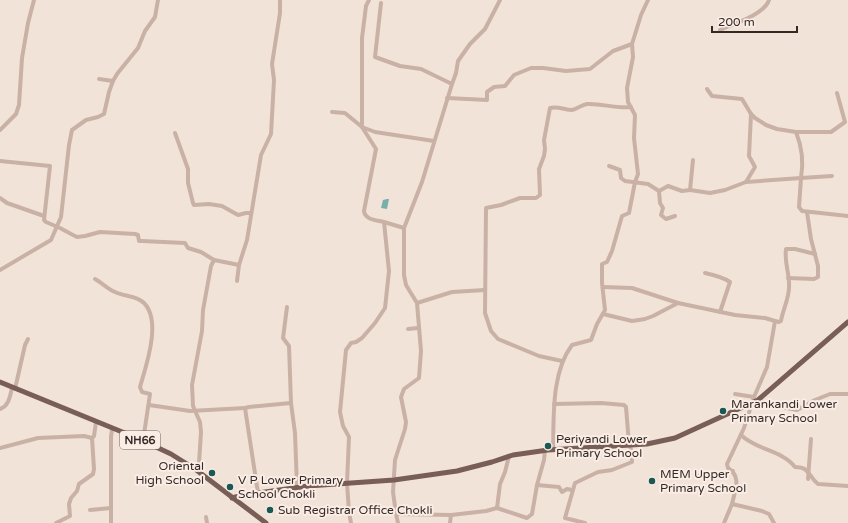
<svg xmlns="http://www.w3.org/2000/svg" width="848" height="523" viewBox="0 0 848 523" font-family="'Varela Round',sans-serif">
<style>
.water{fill:#78afaa}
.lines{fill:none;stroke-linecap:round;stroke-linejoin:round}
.minor{stroke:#cab1a5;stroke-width:4}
.major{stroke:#785e57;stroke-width:5}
.poi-dot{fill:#1b5753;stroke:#f9ede5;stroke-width:1.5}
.labels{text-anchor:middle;stroke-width:4;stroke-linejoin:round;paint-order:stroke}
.shield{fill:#f9ede5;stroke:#70645f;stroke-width:1}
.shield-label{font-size:11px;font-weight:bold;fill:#352926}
.poi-label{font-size:12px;fill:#352926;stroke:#f9ede5;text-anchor:start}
</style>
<rect width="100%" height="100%" fill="#f2e3d9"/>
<path class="water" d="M387,199h2l-2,10 -6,-1 2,-8z"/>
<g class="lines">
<g class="minor">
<path d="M381,3l-6,54 25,9 21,3 31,15 4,-11 2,-12 12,-17 15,-15 15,-29"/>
<path d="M720,30c13,-6 44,-15 49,-30"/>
<path d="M99,79l14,2"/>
<path d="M447,98l40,2v-8l7,-5 11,-1 9,-11 17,-7h12l23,3 24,-2 23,-18 19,-7"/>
<path d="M332,112l13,1 17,14 13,5 59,9"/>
<path d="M751,114l4,4 11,7 11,4 19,3h35l14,-10 -8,-29"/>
<path d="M0,130l16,-16 3,-9 3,-47 6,-35 6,-23"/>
<path d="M796,132c6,15 8,29 5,46l31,-2"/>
<path d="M175,133l13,36v14l5,20 1,2 15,-1 13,2 16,9 8,-2h5"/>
<path d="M0,161l50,5 -6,54 2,2 14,6 13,7 4,2 8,-1 15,-4 35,2 3,1 1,6h3l43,2 3,5 13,4 13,8 -3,6 -8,44 -1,21 -10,54 1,21 7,16 1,10 -2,31 -4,6"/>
<path d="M609,166l11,4 1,8 4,3 23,3 11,7 9,-5 14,5 8,-1 3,-30"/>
<path d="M746,182l55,-4 -2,29 3,4 46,5"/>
<path d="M690,190l20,3 15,-3 21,-8 9,-15 -6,-11 2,-42 -9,-15 -30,-3 -5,-7"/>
<path d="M659,191l1,12 3,5 -2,7 5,4 9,-3"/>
<path d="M0,198l7,5 37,13"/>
<path d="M384,222l20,6"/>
<path d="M214,260l25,5 8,-25 14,-85 10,-21 3,-54 -2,-16 8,-51v-13"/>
<path d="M0,270l51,-30 10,-23 8,-72 3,-15 14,-10 12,-3 6,-3 5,-22 4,-11 4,-7 21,-26 7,-17 10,-14 3,-17"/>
<path d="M705,273c9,2 18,4 25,9l-10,30"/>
<path d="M788,278l26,1 4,-2v-11l-7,-27 -4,-27"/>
<path d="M95,279c7,4 13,10 20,13 10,5 21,3 29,11 18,18 2,63 -4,84l2,5 8,2 -7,47"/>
<path d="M237,281l2,-16"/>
<path d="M603,287l29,1 46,15"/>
<path d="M417,303l35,-11 33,-2"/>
<path d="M287,307l-4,31 6,8 2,57 4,30 2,54"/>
<path d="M603,314l29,7 13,-2 8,-3 25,-13 57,12 30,3 10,3 -8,46 -13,30 -10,31 -17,36 1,4c14,9 7,22 4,36l30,7 7,3 5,9"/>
<path d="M775,321l4,1 2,-1c2,-12 8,-22 8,-34 1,-12 -5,-25 -3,-38h9l20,5"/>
<path d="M408,329l10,-1"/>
<path d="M562,361l-23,-5 -41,-17 -7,-8 -6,-18 1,-105 15,-3 19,-7h16l4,-3 -1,-26 5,-13 1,-7 -1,-9 6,-32c8,-2 15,2 22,2 5,-1 9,-5 15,-6 14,-1 29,5 44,3"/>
<path d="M15,389l10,-44 3,-6"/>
<path d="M735,394l19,3"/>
<path d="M758,400l13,5 26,5 18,-10 15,-6h18"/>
<path d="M554,404l47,-1 23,2 2,2 3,37 2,5 1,13 -20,8 -14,2 -23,11 -10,35 20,5"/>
<path d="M149,405l41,6 55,-3"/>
<path d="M0,409c9,-3 10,-13 12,-21"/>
<path d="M741,435c15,15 41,15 54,32 15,0 13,9 23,17l30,2"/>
<path d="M0,448l38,-10 46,-2 8,2 2,-2 2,-14"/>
<path d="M545,450l-1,10 -7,25 22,2 3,5 5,-3 5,1"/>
<path d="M553,450c1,-33 -2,-77 19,-105l19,-5 6,-16 8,-14 -3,-27v-19l5,-2 5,-11 10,-35 7,-3 6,-31 3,-8 -4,-36 1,-23 -7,-13 -1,-14 6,-31 -1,-13 9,-29 7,-15"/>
<path d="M695,475l18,2 20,-6"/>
<path d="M808,479l3,-40"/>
<path d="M258,493l-13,-85 4,-1 42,-4"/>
<path d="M497,508l30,10 5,-4 5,-29"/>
<path d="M90,510l21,-2"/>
<path d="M396,514l2,9"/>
<path d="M451,515l35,-4 11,-3 3,-24 5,-12 4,-16"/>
<path d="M206,517l1,6"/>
<path d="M56,523l14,-7 -1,-12 2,-6 6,-7 2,-7 14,-10 1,-5 -2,-31"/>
<path d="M111,523v-86l1,-8"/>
<path d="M351,523l-2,-11 -2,-29 2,-46 -6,-11 -3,-14 6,-62 5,-7 5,-1 6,-4 13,-15 10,-15 4,-37 -5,-49c-8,-2 -19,-2 -20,-11l12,-62 -14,-22v-89l4,-32 3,-6"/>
<path d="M450,523l1,-8 -55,-1 -3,-22 2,-32 10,-31 1,-7 -5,-25 3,-8 15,-11 2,-27 -4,-48 -11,-18 -2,-10v-47l18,-46 30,-98"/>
<path d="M724,523l8,-19"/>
</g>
<g class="major">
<path d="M0,382l137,56 34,16 24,15 71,54"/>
<path d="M232,498l11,-3 65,-9 86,-6 63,-9 35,-9 21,-7 35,-5 99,-6 28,-6 83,-38 90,-78"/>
</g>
</g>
<g class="poi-dot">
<circle cx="723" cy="411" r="4"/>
<circle cx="548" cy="446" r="4"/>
<circle cx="212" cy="473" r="4"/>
<circle cx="652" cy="481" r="4"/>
<circle cx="230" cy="487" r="4"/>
<circle cx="270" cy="510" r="4"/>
</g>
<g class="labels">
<rect class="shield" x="120" y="431" width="40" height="18" rx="3"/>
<g class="shield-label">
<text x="140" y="444">NH66</text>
</g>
<g class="poi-label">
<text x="731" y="408">Marankandi Lower<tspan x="731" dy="14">Primary School</tspan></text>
<text x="556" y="443">Periyandi Lower<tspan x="556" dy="14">Primary School</tspan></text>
<text x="204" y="470" text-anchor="end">Oriental<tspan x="204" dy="14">High School</tspan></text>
<text x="660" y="478">MEM Upper<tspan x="660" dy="14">Primary School</tspan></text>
<text x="238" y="484">V P Lower Primary<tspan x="238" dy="14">School Chokli</tspan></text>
<text x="278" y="514">Sub Registrar Office Chokli</text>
</g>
</g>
<path d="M712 26v6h85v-6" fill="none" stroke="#352926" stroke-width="2"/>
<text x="718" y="26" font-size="12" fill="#352926" stroke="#f9ede5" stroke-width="3" paint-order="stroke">200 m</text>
</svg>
